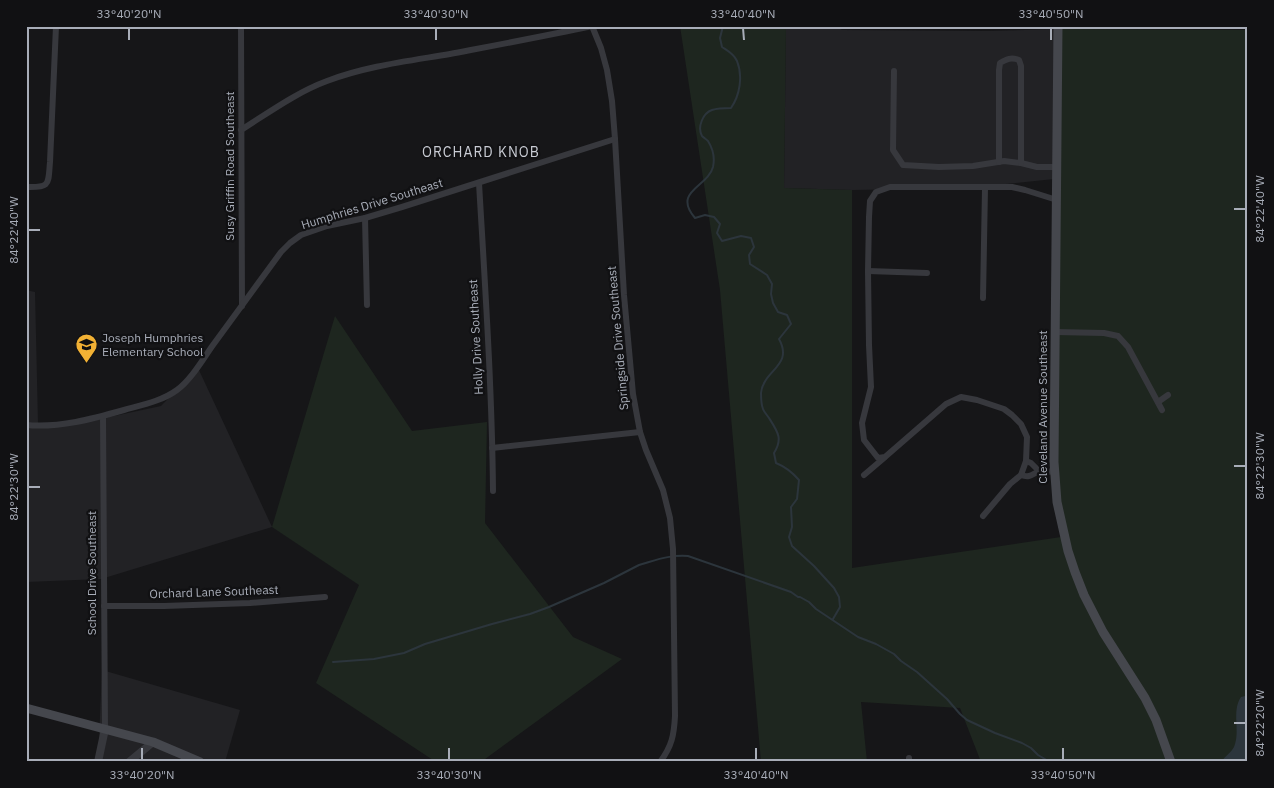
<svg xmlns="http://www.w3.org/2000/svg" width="1274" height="788" viewBox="0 0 1274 788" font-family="'IBM Plex Sans',sans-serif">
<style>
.built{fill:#222225}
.green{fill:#1e261f}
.water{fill:#2c353c}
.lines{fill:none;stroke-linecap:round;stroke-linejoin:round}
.stream{stroke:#2c353c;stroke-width:2}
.minor{stroke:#37383d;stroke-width:6}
.tertiary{stroke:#37383d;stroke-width:8}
.secondary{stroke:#45474d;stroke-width:9}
.ticks{fill:none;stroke:#a8adb8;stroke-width:2}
.labels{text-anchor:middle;stroke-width:4.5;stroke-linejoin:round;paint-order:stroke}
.street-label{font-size:12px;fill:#a8adb8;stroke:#111113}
.poi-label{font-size:12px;fill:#a8adb8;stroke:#111113;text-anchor:start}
.neighbourhood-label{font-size:14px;letter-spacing:1px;fill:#c9ccd4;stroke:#111113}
.neatline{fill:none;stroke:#a8adb8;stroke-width:2}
.ticks-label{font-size:12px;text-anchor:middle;fill:#a8adb8}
</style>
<rect width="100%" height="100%" fill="#161618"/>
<g class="built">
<path d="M786,26h48l8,4 146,1 74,-2 -8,150 -86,9 -116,2 -68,-2z"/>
<path d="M26,290l9,2 3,131 48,-1 75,-16 37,-38 74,159 -171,52 -75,3z"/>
<path d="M102,670l138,40 -15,52h-127z"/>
</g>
<g class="green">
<path d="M680,26h106l-2,162 68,2v378l209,-31 -9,-52 10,-456 186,1v732h-267l-21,-54 -99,-6 6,60h-106l-41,-472z"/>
<path d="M335,316l77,115 75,-9 -2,101 88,114 49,22 -141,103h-45l-120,-79 43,-98 -87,-58z"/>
</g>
<path class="water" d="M1245,696l3,1v65h-27c4,-6 10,-9 13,-15 7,-16 -3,-35 7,-50z"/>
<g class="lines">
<g class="stream">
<path d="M723,26l-3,12 2,9c6,4 12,7 15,14 6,15 3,34 -6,47 -5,0 -13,0 -19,2 -9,3 -15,17 -10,26 2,2 4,3 6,5 5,8 7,17 5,26 -5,20 -41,24 -18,51l10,-3 9,2 6,7 -3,9 5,8 19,-5 10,2 3,9 -5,8 1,9 17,11 5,9 -1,10 2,9 5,9 9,3 4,9 -12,15c15,27 -16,31 -18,54 0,5 0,11 2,16 1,3 4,6 6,9 9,14 14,21 5,35l2,10c10,4 16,9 23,17l-2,19 -6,8 1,20 -3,10 3,9 22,20 20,22 5,9 1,10 -7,12"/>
<path d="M333,662l41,-3 30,-6 21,-9 67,-20 38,-10 19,-7 55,-24 35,-18 10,-3c13,-4 24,-7 39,-6l103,36 7,5h2l9,5 7,7 42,28 18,7 18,10 7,7 16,11 30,27 13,15 7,6 28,13 27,10 9,5 7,7 12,7"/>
</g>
<g class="minor">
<path d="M241,26l1,280"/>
<path d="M592,26l9,22 6,22 5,31 3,38 9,156 9,99 7,38 6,18 17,40 7,28 3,31 2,167c-1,19 -3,30 -15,46"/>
<path d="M894,71l-1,79 10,15 36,2 34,-1 31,-5 17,2 16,4h20"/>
<path d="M241,130c27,-17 56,-38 86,-49 39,-15 82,-20 123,-27 47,-9 95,-18 142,-28"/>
<path d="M999,162v-92l1,-7c7,-4 11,-6 19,-3l2,6v97"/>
<path d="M479,183c6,102 13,205 14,308"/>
<path d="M26,187c25,1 22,-3 24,-25l6,-136"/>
<path d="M365,218l2,87"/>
<path d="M868,271l59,2"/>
<path d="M983,298l2,-110"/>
<path d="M1055,332l49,1 14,3 10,11 34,63"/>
<path d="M1158,402l10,-7"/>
<path d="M103,416l2,313"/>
<path d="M26,425c34,3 66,-6 98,-15 18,-5 38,-9 53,-20 14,-10 26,-31 36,-45 23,-31 45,-62 68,-93l9,-9 11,-8 26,-9 38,-8 37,-11 213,-68"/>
<path d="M492,448l148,-16"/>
<path d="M1026,461l5,2 8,8"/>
<path d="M864,475l20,-17"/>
<path d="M1021,475c11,4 12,-3 20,-4 5,0 10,1 14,1"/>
<path d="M983,516l27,-32 11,-9 5,-14 1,-24 -6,-13 -9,-9 -8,-6 -27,-9 -16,-3 -15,7 -61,53 -7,1 -14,-18 -2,-17 9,-36 -2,-42 -1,-74 1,-54 1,-16 6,-9 14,-5h122l13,3 32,10"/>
<path d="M104,606h60l86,-3 75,-6"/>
<path d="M909,758v4"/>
</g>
<g class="tertiary">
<path d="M98,762l7,-33"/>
<path d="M129,762l24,-20"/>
</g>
<g class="secondary">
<path d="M1058,26l-4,436 3,40 11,49 7,21 9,23 19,37 42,66 11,22 15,42"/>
<path d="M26,708l127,34 47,20"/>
</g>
</g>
<path class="ticks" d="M129,28v12M436,28v12M743,28l1,12M1051,28v12M1234,209h12M28,230h12M1234,466h12M28,487h12M1234,723h12M142,748v12M449,748v12M756,748v12M1063,748v12"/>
<defs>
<symbol id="school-pin" viewBox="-11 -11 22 30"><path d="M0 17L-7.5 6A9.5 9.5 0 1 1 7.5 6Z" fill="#f2b134" stroke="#111113"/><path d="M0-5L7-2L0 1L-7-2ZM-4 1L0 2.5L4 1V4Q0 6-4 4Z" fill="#111"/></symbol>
</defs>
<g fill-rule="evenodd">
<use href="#school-pin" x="74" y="332" width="25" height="34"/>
</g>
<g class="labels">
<g class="street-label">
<text transform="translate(230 166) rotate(-90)" y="4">Susy Griffin Road Southeast</text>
<text transform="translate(372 204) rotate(-17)" y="4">Humphries Drive Southeast</text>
<text transform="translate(476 337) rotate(-93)" y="4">Holly Drive Southeast</text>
<text transform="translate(618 338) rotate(-95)" y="4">Springside Drive Southeast</text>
<text transform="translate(1043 407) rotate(-90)" y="4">Cleveland Avenue Southeast</text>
<text transform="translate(92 573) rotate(-90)" y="4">School Drive Southeast</text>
<text transform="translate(214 592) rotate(-2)" y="4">Orchard Lane Southeast</text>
</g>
<g class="poi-label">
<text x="102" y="342">Joseph Humphries<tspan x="102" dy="14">Elementary School</tspan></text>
</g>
<g class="neighbourhood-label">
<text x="481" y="157">ORCHARD KNOB</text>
</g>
</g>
<rect width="1274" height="788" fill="none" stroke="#111113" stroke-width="55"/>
<rect x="28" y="28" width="1218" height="732" class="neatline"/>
<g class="ticks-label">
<text x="129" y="18">33°40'20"N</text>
<text x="436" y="18">33°40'30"N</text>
<text x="743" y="18">33°40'40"N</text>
<text x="1051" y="18">33°40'50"N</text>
<text transform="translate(1260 209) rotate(-90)" y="4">84°22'40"W</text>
<text transform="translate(14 230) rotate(-90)" y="4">84°22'40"W</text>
<text transform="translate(1260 466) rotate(-90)" y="4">84°22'30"W</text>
<text transform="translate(14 487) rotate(-90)" y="4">84°22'30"W</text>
<text transform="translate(1260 723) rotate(-90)" y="4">84°22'20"W</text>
<text x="142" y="779">33°40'20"N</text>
<text x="449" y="779">33°40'30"N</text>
<text x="756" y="779">33°40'40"N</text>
<text x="1063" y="779">33°40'50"N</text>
</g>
</svg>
